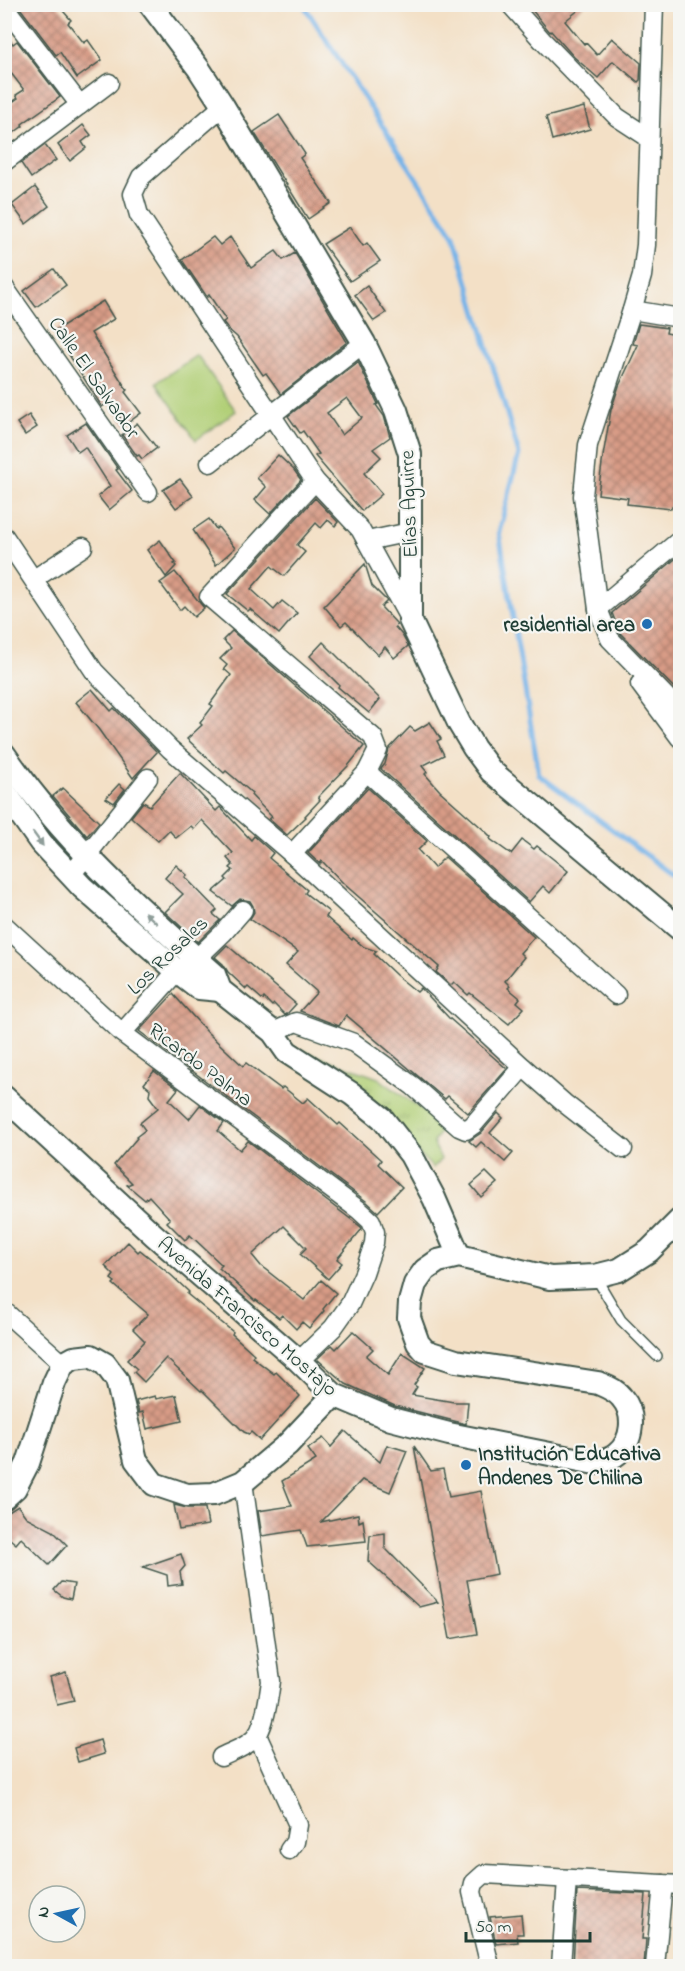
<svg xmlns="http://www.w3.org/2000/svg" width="685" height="1971" viewBox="0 0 685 1971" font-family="'Indie Flower',sans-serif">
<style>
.park{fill:url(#park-tufts);stroke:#688655;stroke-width:1.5}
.pitch{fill:#b1cf76;stroke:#688655;stroke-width:1.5}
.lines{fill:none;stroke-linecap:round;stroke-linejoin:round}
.stream{stroke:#76b3e8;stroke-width:5}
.building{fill:url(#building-cross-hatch);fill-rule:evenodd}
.service-casing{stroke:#3f554a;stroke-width:12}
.minor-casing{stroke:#3f554a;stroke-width:21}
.tertiary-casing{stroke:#3f554a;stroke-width:26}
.service{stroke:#fff;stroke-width:9}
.minor{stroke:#fff;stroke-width:18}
.tertiary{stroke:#fff;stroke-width:22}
.oneway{fill:#8f9e9a}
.poi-dot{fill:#1f6fb2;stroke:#f6f6f2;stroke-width:2}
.labels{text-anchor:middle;stroke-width:4.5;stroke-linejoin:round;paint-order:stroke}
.street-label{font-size:21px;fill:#1f3d34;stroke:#f6f6f2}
.poi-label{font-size:21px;font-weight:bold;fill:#1f3d34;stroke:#f6f6f2;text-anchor:end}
</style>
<defs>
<pattern id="park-tufts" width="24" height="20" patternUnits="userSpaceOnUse" patternTransform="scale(1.5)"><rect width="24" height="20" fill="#b1cf76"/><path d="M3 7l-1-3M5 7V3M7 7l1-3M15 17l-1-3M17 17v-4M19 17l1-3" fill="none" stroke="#8fa962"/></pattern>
<pattern id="building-cross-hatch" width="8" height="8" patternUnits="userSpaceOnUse" patternTransform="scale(1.5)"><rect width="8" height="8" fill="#d89b86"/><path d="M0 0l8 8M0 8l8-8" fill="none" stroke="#af806e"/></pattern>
</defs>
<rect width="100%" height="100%" fill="#f6f6f2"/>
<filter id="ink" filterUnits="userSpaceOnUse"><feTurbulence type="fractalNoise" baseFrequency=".0167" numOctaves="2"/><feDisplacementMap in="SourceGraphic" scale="12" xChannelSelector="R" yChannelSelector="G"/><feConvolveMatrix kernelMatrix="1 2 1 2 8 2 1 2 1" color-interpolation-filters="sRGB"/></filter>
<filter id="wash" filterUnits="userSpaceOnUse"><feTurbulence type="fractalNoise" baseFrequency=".008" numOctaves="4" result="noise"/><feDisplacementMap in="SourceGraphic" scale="24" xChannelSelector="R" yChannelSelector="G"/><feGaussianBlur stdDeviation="1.35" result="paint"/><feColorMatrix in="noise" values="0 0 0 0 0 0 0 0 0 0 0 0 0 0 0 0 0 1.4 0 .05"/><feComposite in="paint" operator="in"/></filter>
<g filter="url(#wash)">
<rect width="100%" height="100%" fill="#f3e0c6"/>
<path class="park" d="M301,1050l77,28 66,48 -11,16 8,17 -8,9 -49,-49z"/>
<path class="pitch" d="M197,355l39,56 -40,29 -40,-57z"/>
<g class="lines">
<path class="stream" d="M303,4l151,232 65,218 -20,78 40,243 141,105"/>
</g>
<g id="blocks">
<g class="building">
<path d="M17,4h40l14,16 -3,3 16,20 4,-3 14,20 -25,18 -17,-26 -4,3z"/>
<path d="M527,4h59l-21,17 19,23 2,-1 11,12 15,-17 29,25 -1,17 -2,2 -25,-21 -15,17 -24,-21 -23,-26 -1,1z"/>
<path d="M4,33l9,11 4,-3 43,56 -38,27 1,2 -19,14v-32l14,-10 -2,-3 8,-5 -20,-26z"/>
<path d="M584,107l6,22 -38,11 -6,-23z"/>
<path d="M279,115l26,39 -5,4 31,45 -23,16 -54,-87z"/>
<path d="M83,125l8,10 -9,7 4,6 -16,13 -12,-16z"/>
<path d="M45,145l11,15 -25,18 -10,-15z"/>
<path d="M35,187l14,19 -23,18 -14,-19z"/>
<path d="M350,227l13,19 4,-3 13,18 -30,20 -27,-37z"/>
<path d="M213,237l7,8 10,-8 21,31 25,-17 7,9 12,-7 52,89 -66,52 -15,-21 -3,2 -26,-38 -8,-7 -6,-8 3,-2 -17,-25 -2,2 -25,-37z"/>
<path d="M54,269l12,16 -30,22 -12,-16z"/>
<path d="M367,286l19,27 -12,8 -19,-26z"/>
<path d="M103,301l11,18 -23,14 36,57 -2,2 16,21 -16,12 -16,-23 -7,5 -48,-76z"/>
<path d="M639,324l28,4 -1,5 15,3v172l-9,-2 -1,3 -44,-5 1,-6 -30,-4 5,-38 8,-46 8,-24 19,-41 -5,-1z"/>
<path d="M358,362l20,42 -2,1 8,11 6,21 -17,12 8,8 -17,16 18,21 -20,17 -47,-55 4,-2 -16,-23 -3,2 -12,-17zM347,398l15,20 -20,17 -15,-22z"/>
<path d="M29,415l8,12 -12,8 -8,-12z"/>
<path d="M86,423l32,46 -2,1 16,21 -23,19 -11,-14 12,-10 -25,-39 -7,5 -11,-17z"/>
<path d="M137,423l20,25 -15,11 -3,-4 -2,1 -15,-21z"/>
<path d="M278,455l16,15 7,10 -31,34 -15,-14 11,-13 -9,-9z"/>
<path d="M180,479l13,17 -17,12 -13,-18z"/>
<path d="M315,498l23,24 -3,4 -7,-6 -7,8 -5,-5 -19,22 8,7 -21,24 -13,-10 -20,23 23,21 8,-9 15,12 -18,21 -29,-25 -2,2 -21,-17z"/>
<path d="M209,519l7,10 2,-2 17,21 -19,17 -23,-35z"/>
<path d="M160,540l16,23 -2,1 2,2 -10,11 -19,-27z"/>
<path d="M681,554v141l-61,-62 -8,-20z"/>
<path d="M365,564l7,22 15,15 -6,6 16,17 -2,3 7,8 6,11 -14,12 -9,-11 -7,8 -32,-33 -5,4 -17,-20z"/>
<path d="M175,572l29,36 -10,9 -10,-11 -4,4 -20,-27z"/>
<path d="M232,631l132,115 -16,20 -30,31 2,3 -15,16 1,1 -19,18 -18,-16 3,-2 -21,-22 1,-2 -26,-22 -2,2 -37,-34 15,-14 -2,-2 13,-17 -3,-2 21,-29 -7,-6 3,-4 -7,-6 11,-11 -8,-8z"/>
<path d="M323,642l57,57 -11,14 -31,-26 1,-2 -29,-29z"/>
<path d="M92,689l19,22 3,-3 43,44 -24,26 -34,-48 -23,-28z"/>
<path d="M430,722l11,17 -4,2 7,14 -22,11 5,6 -2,2 15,17 44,39 7,7 -1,2 21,15 11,-14 12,9 3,-3 31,25 -18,22 -7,-7 -14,16 -148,-133 4,-5 4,-15 21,-22 5,4z"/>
<path d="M180,773l36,38 4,-4 31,33 3,-4 19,17 -4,5 38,32 -2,3 24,19 -3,5 26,23 1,-2 11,9 13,4 -3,3 22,21 21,17 4,-4 28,30 58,51 -39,44 -20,-17 -3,3 -99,-84 -7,11 -39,-15 17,-19 -31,-27 12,-13 -48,-33 4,-7 -1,-6 -3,-5 -10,-2 -8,7 -19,-14 14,-12 -2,-2 8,-8 -3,-2 3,-3 -6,-7 6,-5 -31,-33 -8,9 -3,-3 -15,12 -7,-8 -11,11 -27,-24 12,-15 7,4z"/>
<path d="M119,784l6,5 -11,14 -8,-5z"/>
<path d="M63,788l36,34 -12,14 -34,-40z"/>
<path d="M368,788l59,53 -9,9 16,18 11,-11 89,80 -14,16 4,4 -19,24 5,5 -2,2 12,10 -3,4 7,6 -15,16 -39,-31 -2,2 -14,-13 -3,3 -15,-13 3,-5 -95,-83 -22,-23 -2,3 -12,-11z"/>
<path d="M176,865l11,10 -2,2 32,33 -4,4 7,6 -22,22 -33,-30 18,-18 -18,-16z"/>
<path d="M227,945l69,59 -9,10 -2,1 -11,-11 -2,2 -8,-8 -1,2 -15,-13 -2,2 -18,-17 -5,-8 -8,-7z"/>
<path d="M173,994l35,39 35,33 3,-3 35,26 2,-2 20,16 5,-5 30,27 2,-2 41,37 -3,4 24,23 -24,25 -12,-11 -227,-170z"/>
<path d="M154,1071l24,18 -9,11 20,19 11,-14 24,18 -6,8 22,19 8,-9 113,86 1,2 -25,30 5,4 -14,16 -28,-25 6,-6 -22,-22 -32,29 9,11 43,34 17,-20 15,13 -13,16 1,2 -15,17 -7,-6 -6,7 -14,-14 -3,3 -23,-18 -1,1 -36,-33 3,-3 -32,-30 -5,5 -18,-18 3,-3 -21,-23 -4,4 -18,-15 5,-2 -18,-18 23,-27 -1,-1 9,-7 -5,-7 18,-15 -9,-12 1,-7 -6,-5z"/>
<path d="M498,1113l5,5 -13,15 23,20 -8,9 -24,-20 -5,5 -7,-6 12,-8z"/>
<path d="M486,1172l11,11 -16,14 -10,-12z"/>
<path d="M128,1242l10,10 2,-2 31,25 18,17 -2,2 46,38 -1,2 22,20 -2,3 22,17 2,-2 24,24 -40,44 -9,-8 -2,2 -5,-2 -42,-42 -1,1 -35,-33 -22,24 -10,-10 3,-3 -10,-9 18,-19 -12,-12 15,-15 -35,-30 2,-2 -4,-3 3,-4 -9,-9z"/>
<path d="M353,1331l20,18 -7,7 22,19 14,-22 23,15 -11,17 3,2 -5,8 42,7h14l-2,22 -71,-18 -49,-22 -29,-25 15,-14 4,4z"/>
<path d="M176,1395l6,26 -35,8 -4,-17 -4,1 -3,-12 19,-5 1,3z"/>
<path d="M345,1431l35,31 7,-17 20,6 -17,41 -28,-12 -41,42 37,-8 1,8 4,-2 3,21 -59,6 -6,-17 -39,6 -4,-25 34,-5 -10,-25 34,-21 -8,-11 15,-11 8,9z"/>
<path d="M414,1446l17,25 12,-2 6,28 32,-6 16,83 -30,6 10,54 -27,5z"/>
<path d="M174,1505l13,3h18l3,17 -29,5z"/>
<path d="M18,1506l8,11 27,14 14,14 -18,20 -28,-27 -5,6 -12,-10v-19z"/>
<path d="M385,1533v15l53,54 -19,5 -51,-46 2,-26z"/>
<path d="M181,1554l4,12 -5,6 2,12 -14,2 -1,-11 -24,-8z"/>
<path d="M61,1582l13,2 -3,15 -8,-2 -9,-7z"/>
<path d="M66,1672l8,29 -17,4 -7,-28z"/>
<path d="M100,1740l4,14 -26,8 -4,-14z"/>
<path d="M577,1891l69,3 -4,45h4l-2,27h-71z"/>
<path d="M521,1914l2,20h-6l1,8 -22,2 -6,-27z"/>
</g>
</g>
</g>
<g filter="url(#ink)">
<use href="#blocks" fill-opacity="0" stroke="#3f554a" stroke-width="1.5"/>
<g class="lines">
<defs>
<path id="service" d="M595,1276l26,44 36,36"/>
<g id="minor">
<path d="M510,4l32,36 75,77 32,21"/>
<path d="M654,4l-8,241 -4,31 -10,34 -44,135 -5,51 15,113 12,30 70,72"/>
<path d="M4,6l76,99"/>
<path d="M223,106l-82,71 -8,17 6,21 176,266 45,48 50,91"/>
<path d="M4,162l105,-79"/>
<path d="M4,287l144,205"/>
<path d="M632,310l48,8"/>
<path d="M210,463l154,-120"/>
<path d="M4,536l90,135 76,78 122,105 231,213 41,36 59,46"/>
<path d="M367,541l43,-9"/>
<path d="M34,579l49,-32"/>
<path d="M598,609l82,-69"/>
<path d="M640,684l40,54"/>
<path d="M367,772l249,223"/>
<path d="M292,854l75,-82 11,-22 -5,-13 -164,-140 106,-116"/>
<path d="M71,875l77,-97"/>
<path d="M4,925l118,108 237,177 12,11 4,11 -1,11 -10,30 -14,31 -17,24 -34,33"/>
<path d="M273,1032l23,-10 58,21 59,43 46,41 7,3 7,-5 50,-58"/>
<path d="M122,1033l55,-62 19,-12 27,-26 20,-23"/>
<path d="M4,1311l59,53"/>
<path d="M257,1735l41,90 -3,17 -6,8"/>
<path d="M221,1757c10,-5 25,-10 33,-18 11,-10 15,-44 17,-58l-28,-199"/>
<path d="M490,1966l-18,-74 2,-9 10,-9 196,11"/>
<path d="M561,1966l6,-87"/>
<path d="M655,1966l8,-82"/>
</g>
<g id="tertiary">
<path d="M150,4l49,65 24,37 141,237 32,67 14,44v166l49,103 15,25 17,23 189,158"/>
<path d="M4,754c59,86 132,152 210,220l6,16 53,42 14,20 65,42 30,24 29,37 23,43 25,58"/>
<path d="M4,791l37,52 41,44 95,84 22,17 21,2"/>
<path d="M4,1097l150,138 145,126 35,34 57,24 58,15 146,29c7,-2 15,-3 22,-9 16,-13 19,-40 5,-56 -6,-8 -15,-11 -24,-15l-142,-22 -31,-10 -7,-8 -9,-25 1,-16 5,-18 10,-14 13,-9 21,-5 91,22 45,-2 24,-6 30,-19 31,-31"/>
<path d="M4,1498l11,-10 13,-25 26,-80 9,-19 11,-6 17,-2 14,8 12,16 19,80 18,24 33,11 27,-1 29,-12 45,-38 46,-49"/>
</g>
</defs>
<use href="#service" class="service-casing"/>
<use href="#minor" class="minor-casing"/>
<use href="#tertiary" class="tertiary-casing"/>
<use href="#service" class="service"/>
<use href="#minor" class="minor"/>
<use href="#tertiary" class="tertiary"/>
</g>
<defs><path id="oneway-solid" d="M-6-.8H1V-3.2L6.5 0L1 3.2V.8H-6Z" transform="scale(1.5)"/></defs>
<g class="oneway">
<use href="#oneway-solid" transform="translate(38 839) rotate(54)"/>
<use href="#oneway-solid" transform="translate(151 918) rotate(-137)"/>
</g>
</g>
<g class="poi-dot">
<circle cx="647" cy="624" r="6"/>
<circle cx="466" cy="1465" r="6"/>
</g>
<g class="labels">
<g class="street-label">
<text transform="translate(95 377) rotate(55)" y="7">Calle El Salvador</text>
<text transform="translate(408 504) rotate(-92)" y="7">Elías Aguirre</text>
<text transform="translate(167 955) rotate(-44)" y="7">Los Rosales</text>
<text transform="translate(201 1064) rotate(37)" y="7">Ricardo Palma</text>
<text transform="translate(248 1316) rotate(41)" y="7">Avenida Francisco Mostajo</text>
</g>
<g class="poi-label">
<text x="635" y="631">residential area</text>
<text x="478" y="1460" text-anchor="start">Institución Educativa<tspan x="478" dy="24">Andenes De Chilina</tspan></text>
</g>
</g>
<rect width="685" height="1971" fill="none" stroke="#f6f6f2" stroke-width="24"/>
<g transform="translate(57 1914) rotate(278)"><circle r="28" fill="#f6f6f2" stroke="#a0aca6" stroke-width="1.5"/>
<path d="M0-4.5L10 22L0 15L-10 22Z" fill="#1f6fb2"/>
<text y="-9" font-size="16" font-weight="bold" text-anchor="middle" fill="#1f3d34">N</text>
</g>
<path d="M466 1932v9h124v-9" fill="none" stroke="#1f3d34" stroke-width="3"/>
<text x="475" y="1932" font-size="18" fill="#1f3d34" stroke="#f6f6f2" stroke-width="4.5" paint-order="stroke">50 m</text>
</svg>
